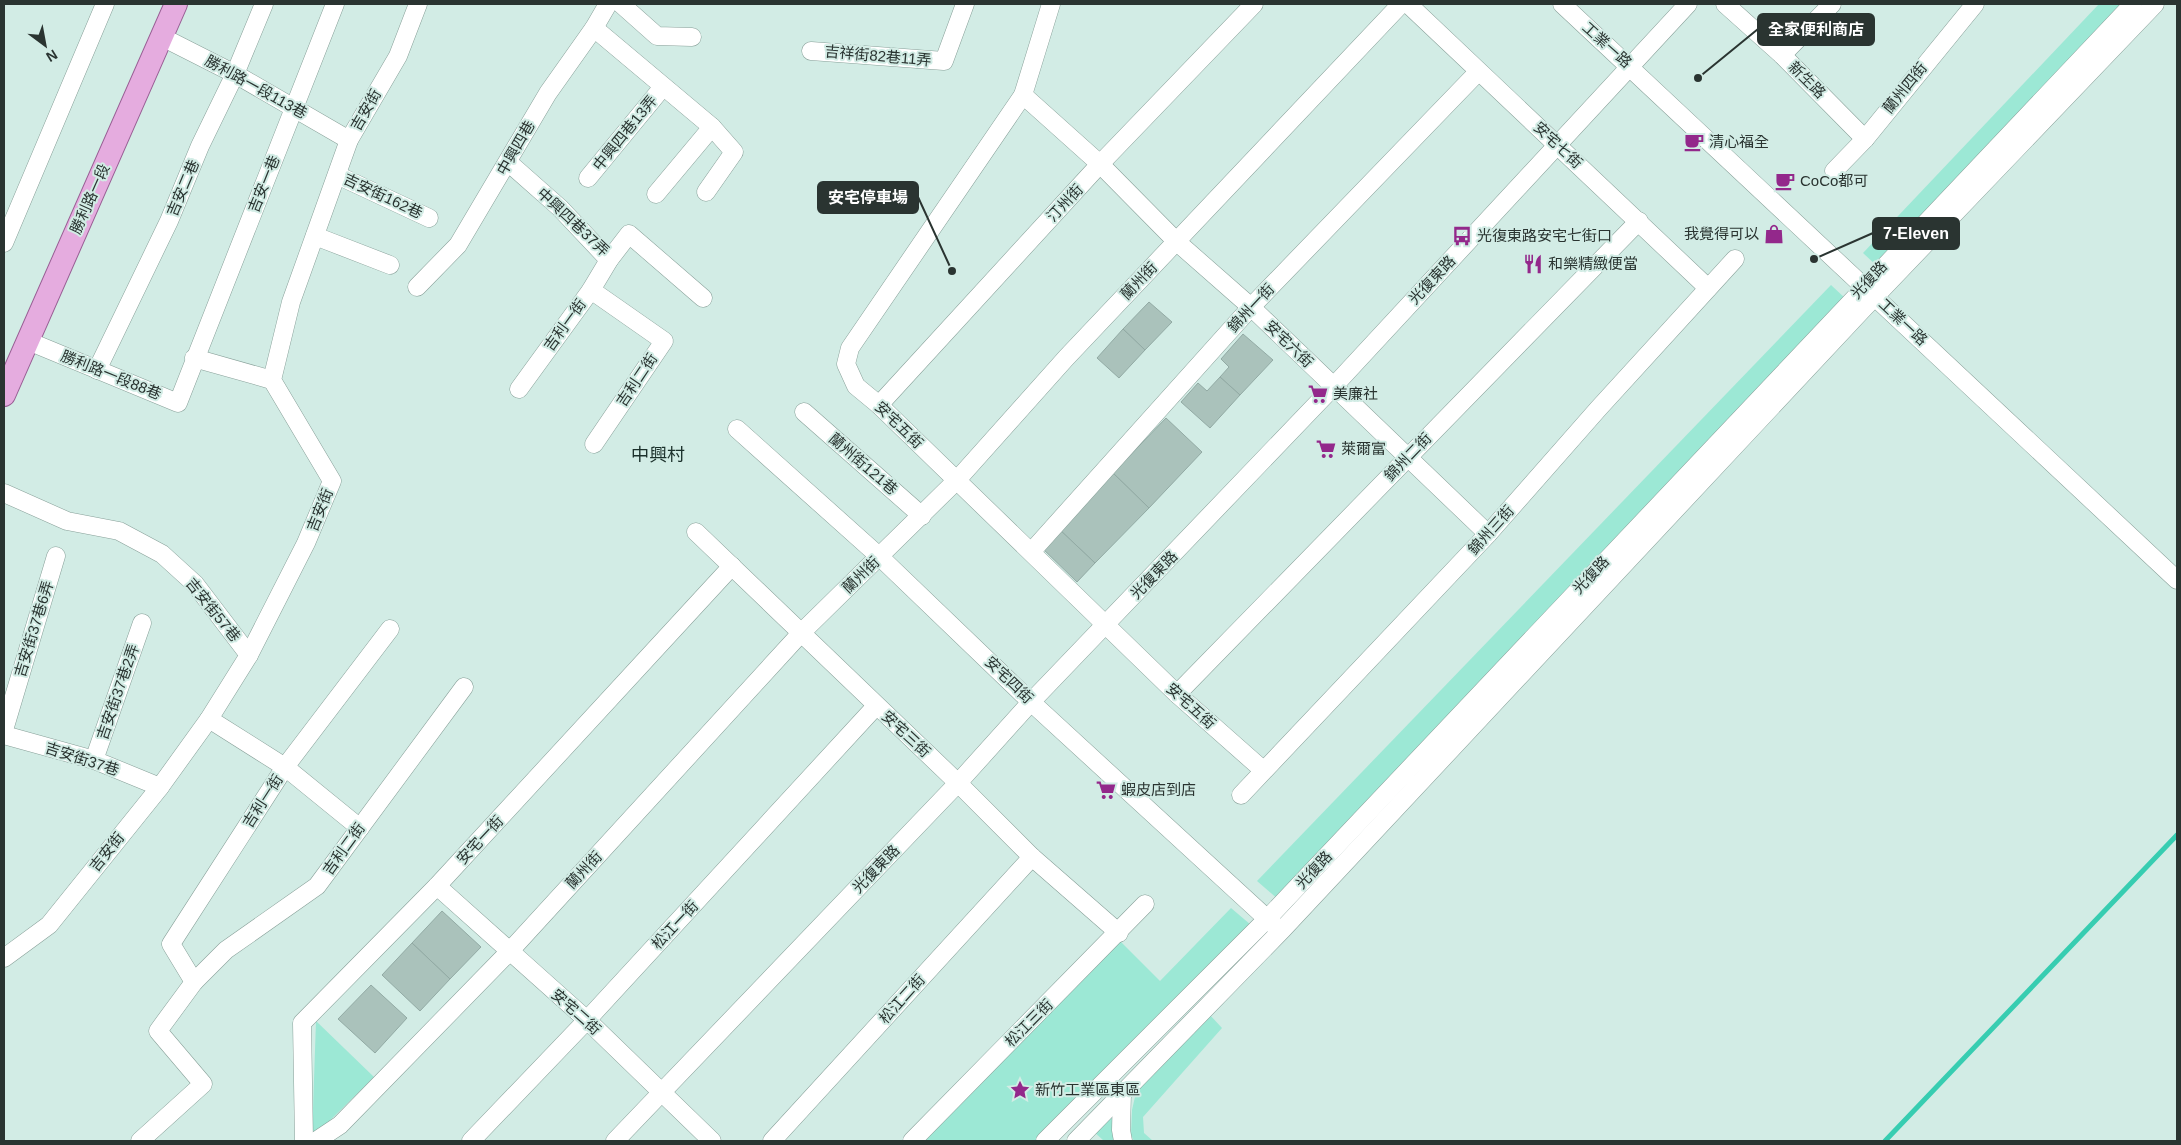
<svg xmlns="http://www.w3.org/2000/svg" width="2181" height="1145" viewBox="0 0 2181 1145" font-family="Arial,'Noto Sans TC',sans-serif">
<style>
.green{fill:#9ce8d5}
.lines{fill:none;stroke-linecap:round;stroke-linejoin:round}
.stream{stroke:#37cdb1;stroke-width:5}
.building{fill:#aac2bb;stroke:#92aaa4}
.minor-casing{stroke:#88a099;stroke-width:19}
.major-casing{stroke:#985e94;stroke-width:24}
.minor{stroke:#fff;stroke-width:18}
.major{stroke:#e5acdf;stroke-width:22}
.labels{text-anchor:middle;stroke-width:4;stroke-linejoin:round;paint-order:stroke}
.street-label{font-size:15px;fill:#2a3431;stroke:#d2ece5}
.poi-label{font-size:15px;fill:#2a3431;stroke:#d2ece5;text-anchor:start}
.quarter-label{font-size:18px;fill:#1b302b;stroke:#d2ece5}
.leader{fill:none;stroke:#2a3431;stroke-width:2}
.callout-dot{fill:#2a3431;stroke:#d2ece5;stroke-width:2}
.callout{fill:#2a3431;stroke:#2a3431;stroke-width:2}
.callout-label{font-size:16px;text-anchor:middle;font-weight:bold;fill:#fff}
</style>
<rect width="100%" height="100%" fill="#d2ece5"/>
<g class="green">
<path d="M2099,4h30l-252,262 -14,-13z"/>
<path d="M1831,285l15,14 -567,601 -22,-19z"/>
<path d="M1231,908l20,17 -211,216h-120l198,-202 42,42z"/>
<path d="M1209,1014l13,14 -79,89 1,16 9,8h-19l-3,-6 1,-25 5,-22z"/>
<path d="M316,1021l58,56 -62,61z"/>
<path d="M1111,1112l4,29h-11l-12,-11z"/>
</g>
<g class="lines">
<path class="stream" d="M1885,1141l292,-306"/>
</g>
<g class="building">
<path d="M1149,302l23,20 -27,28 -22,-21z"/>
<path d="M1123,329l22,21 -26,28 -22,-20z"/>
<path d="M1243,334l30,26 -33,35 -20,-18 9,-10 -8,-8z"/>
<path d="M1220,377l20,18 -30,33 -29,-26 17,-19 9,8z"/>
<path d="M1166,418l36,34 -53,56 -36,-35z"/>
<path d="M1113,473l36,35 -54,55 -36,-34z"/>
<path d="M1059,529l36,34 -18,19 -36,-35z"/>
<path d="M442,911l39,36 -31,32 -38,-36z"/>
<path d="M412,943l38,36 -30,32 -38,-36z"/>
<path d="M371,985l36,33 -32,35 -37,-34z"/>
</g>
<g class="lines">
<defs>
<g id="minor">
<path d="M621,4l36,32 35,1"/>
<path d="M1051,4l-28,91 -173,253 -4,16 10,22 23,19 298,289 86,76"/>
<path d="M1408,4l300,284"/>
<path d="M1562,4l615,576"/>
<path d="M1725,4l57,51 83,84"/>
<path d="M594,28l118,99 22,25 -28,40"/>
<path d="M162,37l73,37 114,66"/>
<path d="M811,51l133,10 21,-57"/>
<path d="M1782,55l50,-51"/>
<path d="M1023,95l77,69 77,78 74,65 237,227"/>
<path d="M508,162l52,46 49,52"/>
<path d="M1834,171l31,-32 110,-135"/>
<path d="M337,175l92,43"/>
<path d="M588,178l74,-90"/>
<path d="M656,194l56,-67"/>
<path d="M315,236l75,29"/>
<path d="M4,243l101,-239"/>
<path d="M417,287l41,-42 90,-152 46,-65 14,-24"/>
<path d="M591,290l73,51 -70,103"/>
<path d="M28,341l150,62 157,-399"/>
<path d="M194,358l78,22"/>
<path d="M97,370l72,-149 31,-75 35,-72 29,-70"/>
<path d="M519,389l72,-99 18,-30 20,-26 74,64"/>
<path d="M879,405l221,-241 154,-160"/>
<path d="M804,412l118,104"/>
<path d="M737,429l143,128 151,145 244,224"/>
<path d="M4,493l63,28 52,10 43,23 33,30 54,71"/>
<path d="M696,532l262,251 74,74 87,76"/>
<path d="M1032,551l219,-244 227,-235"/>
<path d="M1177,694l462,-473"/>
<path d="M209,719l76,48 75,61"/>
<path d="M4,730l52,-174"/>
<path d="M4,735l90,25 66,27"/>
<path d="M94,760l48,-137"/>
<path d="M1241,795l247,-261 110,-125 137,-150"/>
<path d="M437,886l150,134 125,121"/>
<path d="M4,958l45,-33 111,-138 49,-68 40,-64 57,-112 26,-62 -60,-101 19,-78 58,-162 49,-84 20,-52"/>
<path d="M194,982l-23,-38 114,-177 105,-138"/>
<path d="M1122,1092l-1,38 2,11"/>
<path d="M140,1141l63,-57 -45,-53 36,-49 32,-32 91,-64 147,-199"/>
<path d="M304,1141l-2,-118 135,-137 295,-320"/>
<path d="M316,1141l24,-16 169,-173 293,-320 155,-152 109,-122 335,-354"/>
<path d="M471,1141l116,-121 289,-314"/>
<path d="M615,1141l343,-358 73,-81 302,-315 355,-383"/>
<path d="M772,1141l260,-284"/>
<path d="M912,1141l233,-237"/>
<path d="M1045,1141l222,-222 866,-915"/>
<path d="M1076,1141l206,-211 581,-621 292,-305"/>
</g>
<path id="major" d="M4,395l172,-391"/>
</defs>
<use href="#minor" class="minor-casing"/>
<use href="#major" class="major-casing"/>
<use href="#minor" class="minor"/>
<use href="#major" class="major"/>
</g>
<defs>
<symbol id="cafe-bare" viewBox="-9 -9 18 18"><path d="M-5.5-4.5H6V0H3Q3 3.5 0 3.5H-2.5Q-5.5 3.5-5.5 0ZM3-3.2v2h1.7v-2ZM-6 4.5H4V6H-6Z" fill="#93288b" stroke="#d2ece5" stroke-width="2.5" paint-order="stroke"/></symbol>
<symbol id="shop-bare" viewBox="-9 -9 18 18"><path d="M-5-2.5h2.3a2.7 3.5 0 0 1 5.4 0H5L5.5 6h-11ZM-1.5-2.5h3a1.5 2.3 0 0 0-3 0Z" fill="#93288b" stroke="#d2ece5" stroke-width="2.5" paint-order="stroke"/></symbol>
<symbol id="bus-bare" viewBox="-9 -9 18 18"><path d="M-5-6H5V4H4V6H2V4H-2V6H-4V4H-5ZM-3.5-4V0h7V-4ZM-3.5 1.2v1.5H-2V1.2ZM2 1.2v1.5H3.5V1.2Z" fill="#93288b" stroke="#d2ece5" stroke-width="2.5" paint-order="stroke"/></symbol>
<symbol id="restaurant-bare" viewBox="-9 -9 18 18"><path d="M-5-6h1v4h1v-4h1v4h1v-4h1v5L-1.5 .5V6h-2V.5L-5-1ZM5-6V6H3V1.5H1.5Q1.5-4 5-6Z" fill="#93288b" stroke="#d2ece5" stroke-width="2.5" paint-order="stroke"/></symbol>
<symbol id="supermarket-bare" viewBox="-9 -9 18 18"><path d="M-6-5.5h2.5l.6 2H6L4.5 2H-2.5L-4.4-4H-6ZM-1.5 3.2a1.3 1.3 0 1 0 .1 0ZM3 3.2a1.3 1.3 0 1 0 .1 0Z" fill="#93288b" stroke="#d2ece5" stroke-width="2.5" paint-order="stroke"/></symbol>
<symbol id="sight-bare" viewBox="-9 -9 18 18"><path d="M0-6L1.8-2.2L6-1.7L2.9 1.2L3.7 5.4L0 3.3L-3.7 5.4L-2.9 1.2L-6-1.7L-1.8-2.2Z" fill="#93288b" stroke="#d2ece5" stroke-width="2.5" paint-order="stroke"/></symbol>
</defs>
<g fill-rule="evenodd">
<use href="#cafe-bare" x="1680" y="128" width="28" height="28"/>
<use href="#cafe-bare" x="1771" y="167" width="28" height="28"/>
<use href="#shop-bare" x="1760" y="220" width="28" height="28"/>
<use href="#bus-bare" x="1448" y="222" width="28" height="28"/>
<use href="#restaurant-bare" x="1519" y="250" width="28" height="28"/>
<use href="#supermarket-bare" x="1304" y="380" width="28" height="28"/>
<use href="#supermarket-bare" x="1312" y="435" width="28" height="28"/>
<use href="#supermarket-bare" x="1092" y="776" width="28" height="28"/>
<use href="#sight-bare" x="1006" y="1076" width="28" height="28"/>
</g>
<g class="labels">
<g class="street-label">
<text transform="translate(1607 45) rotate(42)" y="5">工業一路</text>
<text transform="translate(878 56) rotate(5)" y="5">吉祥街82巷11弄</text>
<text transform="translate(1807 80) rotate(45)" y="5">新生路</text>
<text transform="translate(256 87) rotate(29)" y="5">勝利路一段113巷</text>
<text transform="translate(1905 88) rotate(-51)" y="5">蘭州四街</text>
<text transform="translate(366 110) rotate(-60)" y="5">吉安街</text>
<text transform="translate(625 133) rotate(-51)" y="5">中興四巷13弄</text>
<text transform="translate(1558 145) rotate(43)" y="5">安宅七街</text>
<text transform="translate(516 148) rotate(-60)" y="5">中興四巷</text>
<text transform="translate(264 184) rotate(-68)" y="5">吉安一巷</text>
<text transform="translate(183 188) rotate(-67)" y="5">吉安二巷</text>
<text transform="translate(383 196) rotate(25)" y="5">吉安街162巷</text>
<text transform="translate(90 199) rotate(-66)" y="5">勝利路一段</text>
<text transform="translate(1065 203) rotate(-47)" y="5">汀州街</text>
<text transform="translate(573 222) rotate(43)" y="5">中興四巷37弄</text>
<text transform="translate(1432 280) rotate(-47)" y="5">光復東路</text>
<text transform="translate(1869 280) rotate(-47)" y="5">光復路</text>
<text transform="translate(1139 281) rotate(-46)" y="5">蘭州街</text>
<text transform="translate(1251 308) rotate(-47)" y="5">錦州一街</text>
<text transform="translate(1903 322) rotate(43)" y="5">工業一路</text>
<text transform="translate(565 325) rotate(-54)" y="5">吉利一街</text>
<text transform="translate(1289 344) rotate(44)" y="5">安宅六街</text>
<text transform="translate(111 375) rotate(22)" y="5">勝利路一段88巷</text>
<text transform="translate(637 380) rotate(-56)" y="5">吉利二街</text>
<text transform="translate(899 425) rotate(44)" y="5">安宅五街</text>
<text transform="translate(1408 457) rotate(-46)" y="5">錦州二街</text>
<text transform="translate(863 464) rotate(41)" y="5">蘭州街121巷</text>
<text transform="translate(320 510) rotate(-68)" y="5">吉安街</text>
<text transform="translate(1491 530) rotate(-48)" y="5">錦州三街</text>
<text transform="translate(861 575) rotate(-44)" y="5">蘭州街</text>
<text transform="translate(1154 575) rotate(-46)" y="5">光復東路</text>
<text transform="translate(1591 575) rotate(-47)" y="5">光復路</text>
<text transform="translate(213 610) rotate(51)" y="5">吉安街57巷</text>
<text transform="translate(34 629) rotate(-73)" y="5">吉安街37巷6弄</text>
<text transform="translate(1009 680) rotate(44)" y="5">安宅四街</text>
<text transform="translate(118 692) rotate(-71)" y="5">吉安街37巷2弄</text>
<text transform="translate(1191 706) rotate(42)" y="5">安宅五街</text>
<text transform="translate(906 734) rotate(43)" y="5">安宅三街</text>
<text transform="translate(82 759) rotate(18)" y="5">吉安街37巷</text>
<text transform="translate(263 801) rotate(-57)" y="5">吉利一街</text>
<text transform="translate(480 840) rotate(-47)" y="5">安宅一街</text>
<text transform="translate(344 849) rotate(-54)" y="5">吉利二街</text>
<text transform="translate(107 852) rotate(-51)" y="5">吉安街</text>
<text transform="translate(876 869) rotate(-46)" y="5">光復東路</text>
<text transform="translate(584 870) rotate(-47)" y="5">蘭州街</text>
<text transform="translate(1314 870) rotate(-47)" y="5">光復路</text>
<text transform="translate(675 925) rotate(-47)" y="5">松江一街</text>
<text transform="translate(902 999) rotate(-48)" y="5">松江二街</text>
<text transform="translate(576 1012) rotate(42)" y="5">安宅二街</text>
<text transform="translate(1029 1023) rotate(-45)" y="5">松江三街</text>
</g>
<g class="poi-label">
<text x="1709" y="147">清心福全</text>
<text x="1800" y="186">CoCo都可</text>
<text x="1759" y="239" text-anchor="end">我覺得可以</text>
<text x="1477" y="241">光復東路安宅七街口</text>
<text x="1548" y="269">和樂精緻便當</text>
<text x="1333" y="399">美廉社</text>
<text x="1341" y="454">萊爾富</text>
<text x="1121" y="795">蝦皮店到店</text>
<text x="1035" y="1095">新竹工業區東區</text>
</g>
<g class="quarter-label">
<text x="658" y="461">中興村</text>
</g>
</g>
<path class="leader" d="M1698 78L1758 29M952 271L918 197M1814 259L1873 233"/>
<g class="callout-dot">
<circle cx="1698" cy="78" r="5"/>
<circle cx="952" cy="271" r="5"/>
<circle cx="1814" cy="259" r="5"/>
</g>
<g class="callout">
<rect x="1758" y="14" width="116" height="31" rx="5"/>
<rect x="818" y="182" width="100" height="31" rx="5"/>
<rect x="1873" y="218" width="86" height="31" rx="5"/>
</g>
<g class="callout-label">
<text x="1816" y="35">全家便利商店</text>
<text x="868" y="203">安宅停車場</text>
<text x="1916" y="239">7-Eleven</text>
</g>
<rect width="2181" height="1145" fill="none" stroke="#2a3431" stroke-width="10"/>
<g transform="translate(45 45) rotate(148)" stroke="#d2ece5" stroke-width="4" paint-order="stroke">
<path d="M0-4L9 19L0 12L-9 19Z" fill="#2a3431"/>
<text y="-8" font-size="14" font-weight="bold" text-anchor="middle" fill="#2a3431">N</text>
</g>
</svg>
